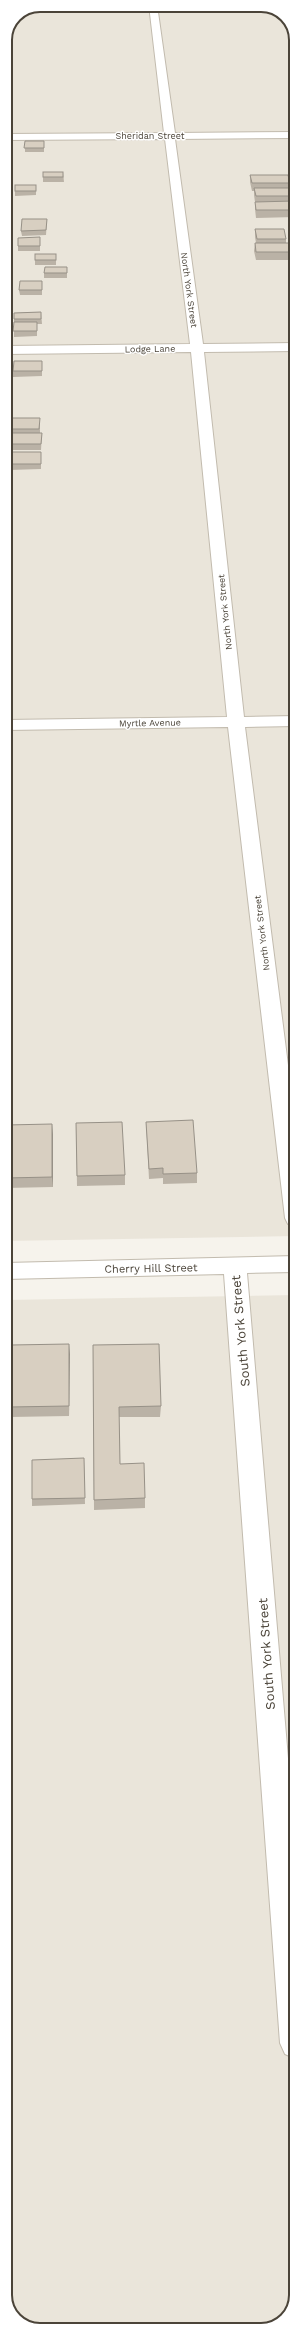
<svg xmlns="http://www.w3.org/2000/svg" width="301" height="2335" viewBox="0 0 301 2335" font-family="'Work Sans',sans-serif">
<style>
.residential{fill:#eae5da}
.lines{fill:none;stroke-linecap:round;stroke-linejoin:round}
.minor-casing{stroke:#c2bbae;stroke-width:2}
.minor{fill:#fff;fill-rule:evenodd}
.wall{fill:#bab2a6}
.shaded-wall{fill:#979187}
.building{fill:#d8cfc1;stroke:#979187}
.labels{text-anchor:middle;stroke-width:3;stroke-linejoin:round;paint-order:stroke}
.far-street-label{font-size:9px;fill:#4b4439;stroke:#fff}
.street-label{font-size:11px;fill:#4b4439;stroke:#fff}
.near-street-label{font-size:13px;fill:#4b4439;stroke:#fff}
.rim{fill:none;stroke:#4b4439;stroke-width:2}
</style>
<rect width="100%" height="100%" fill="#f6f3ec"/>
<g class="residential">
<path d="M40,5h226l20,10 10,22v1199l-291,5v-1201l10,-25z"/>
<path d="M296,1295v1000l-9,23 -23,12h-229l-20,-10 -10,-22v-998z"/>
</g>
<g class="lines">
<defs>
<g id="minor">
<path d="M149,5h8l18,128 121,-1v6l-121,1 28,205 93,-1v8l-92,1 40,365 52,-1v10l-51,1 51,401v98l-8,-2 -3,-6 -57,-491 -223,3v-10l222,-3 -36,-365 -186,2v-8l185,-2 -25,-205 -160,1v-6l159,-1z"/>
<path d="M296,1256v16l-49,1 49,580v206l-11,-5 -5,-11 -56,-769 -219,5v-16z"/>
</g>
</defs>
<use href="#minor" class="minor-casing"/>
<use href="#minor" class="minor"/>
</g>
<g class="wall">
<rect x="25" y="141" width="19" height="11"/>
<path d="M5,142l7,4v7h-7z"/>
<path d="M5,171l2,5v7h-2z"/>
<path d="M43,172h20l1,10h-21z"/>
<path d="M250,175l40,8v5l4,8v7l1,7v7l-39,1 -1,-9v-7l-1,-7v-4h-2l-2,-9z"/>
<path d="M5,184l5,5v7h-5z"/>
<path d="M36,185v10l-21,1v-5z"/>
<path d="M5,208l5,4 -1,8h-4z"/>
<path d="M47,219l-1,16 -24,1 -1,-5z"/>
<path d="M5,223h3l1,13h-4z"/>
<path d="M255,229l31,10v4l10,4v13h-40l-2,-9 1,-8h1l-1,-6z"/>
<path d="M40,237v14h-22v-5z"/>
<rect x="5" y="239" width="2" height="11"/>
<rect x="35" y="254" width="21" height="11"/>
<path d="M67,267v11h-23v-5z"/>
<path d="M42,281v14h-22l-1,-5z"/>
<path d="M41,312l1,12h-5v12l-23,1v-24z"/>
<path d="M42,361v15l-29,1v-6z"/>
<path d="M40,423v10h2l-1,17h-30v-15h-1l-1,-6z"/>
<path d="M41,452v17l-31,1v-6z"/>
<path d="M146,1122l51,51v10l-34,1v-6l-14,1z"/>
<path d="M76,1123l49,52v10l-48,1z"/>
<path d="M53,1134v53l-48,1v-45z"/>
<path d="M69,1344v72l-59,1 -1,-10z"/>
<path d="M93,1345l68,61 -1,11h-41l1,47 25,34v10l-51,2z"/>
<path d="M84,1458l1,46 -53,2v-7z"/>
</g>
<g class="shaded-wall">
<path d="M52,1124l1,10v53l-1,-10z"/>
<path d="M69,1344l1,10 -1,62z"/>
</g>
<g class="building">
<path d="M25,141h19v7h-20z"/>
<rect x="5" y="142" width="7" height="6"/>
<rect x="5" y="171" width="2" height="7"/>
<rect x="43" y="172" width="20" height="5"/>
<path d="M250,175h38l2,8h-38z"/>
<rect x="5" y="184" width="5" height="7"/>
<rect x="15" y="185" width="21" height="6"/>
<path d="M254,188h39l1,8h-38z"/>
<path d="M294,201l1,9h-39l-1,-8z"/>
<path d="M5,208h5l-1,7h-4z"/>
<path d="M22,219h25l-1,11 -25,1z"/>
<rect x="5" y="223" width="3" height="8"/>
<path d="M255,229h29l2,10h-29z"/>
<path d="M40,237v9h-22v-8z"/>
<rect x="5" y="239" width="2" height="6"/>
<path d="M255,243h40l1,9h-40z"/>
<rect x="35" y="254" width="21" height="6"/>
<path d="M45,267h22v6h-23z"/>
<path d="M20,281h22v9h-23z"/>
<path d="M41,312v7h-27v-6z"/>
<path d="M14,322h23v9h-24z"/>
<path d="M14,361h28v10h-29z"/>
<path d="M10,418h30l-1,11h-30z"/>
<path d="M12,433h30l-1,11h-30z"/>
<path d="M11,452h30v12h-31z"/>
<path d="M193,1120l4,53 -34,1v-6l-14,1 -3,-47z"/>
<path d="M122,1122l3,53 -48,1 -1,-53z"/>
<path d="M52,1124v53l-47,1 1,-53z"/>
<path d="M69,1344v62l-60,1 2,-62z"/>
<path d="M159,1344l2,62 -42,1 1,57 24,-1 1,35 -51,2 -1,-155z"/>
<path d="M84,1458l1,40 -53,1v-39z"/>
</g>
<g class="labels">
<g class="far-street-label">
<text x="150" y="139">Sheridan Street</text>
<text transform="translate(189 290) rotate(82)" y="3">North York Street</text>
<text transform="translate(150 349) rotate(-1)" y="3">Lodge Lane</text>
<text transform="translate(225 612) rotate(-96)" y="3">North York Street</text>
<text transform="translate(150 723) rotate(-1)" y="3">Myrtle Avenue</text>
<text transform="translate(262 933) rotate(-97)" y="3">North York Street</text>
</g>
<g class="street-label">
<text transform="translate(151 1268) rotate(-1)" y="4">Cherry Hill Street</text>
</g>
<g class="near-street-label">
<text transform="translate(240 1331) rotate(-95)" y="5">South York Street</text>
<text transform="translate(266 1654) rotate(-94)" y="5">South York Street</text>
</g>
</g>
<path d="M0 0H301V2335H0ZM40 12H261A28 28 0 0 1 289 40V2295A28 28 0 0 1 261 2323H40A28 28 0 0 1 12 2295V40A28 28 0 0 1 40 12Z" fill="#fff" fill-rule="evenodd"/>
<path class="rim" d="M40 12H261A28 28 0 0 1 289 40V2295A28 28 0 0 1 261 2323H40A28 28 0 0 1 12 2295V40A28 28 0 0 1 40 12Z"/>
</svg>
